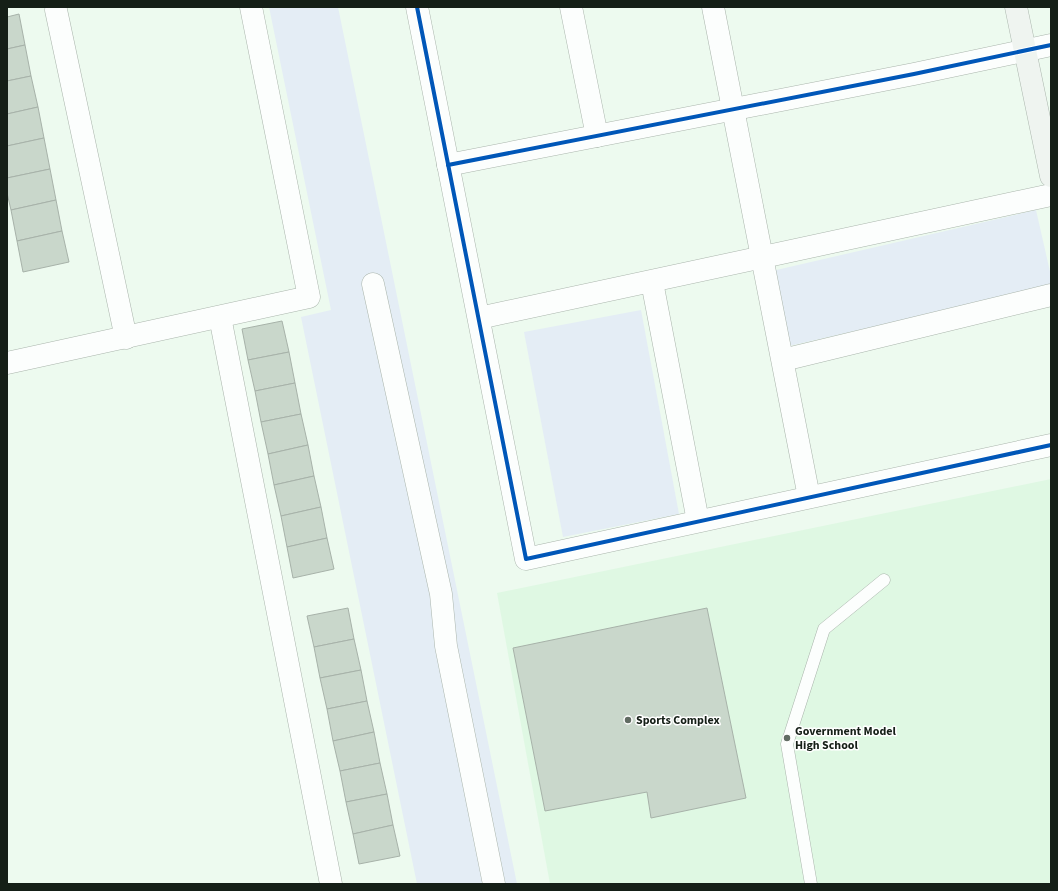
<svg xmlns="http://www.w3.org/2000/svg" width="1058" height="891" viewBox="0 0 1058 891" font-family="'Source Sans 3',sans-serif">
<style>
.built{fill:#dff8e3}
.green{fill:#e4edf5}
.building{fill:#c9d7cb;stroke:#a7b2a9}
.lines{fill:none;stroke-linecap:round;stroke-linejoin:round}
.lane-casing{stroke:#aab5ac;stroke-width:13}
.street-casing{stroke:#aab5ac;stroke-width:23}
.secondary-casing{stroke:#aab5ac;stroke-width:23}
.lane{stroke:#fcfefd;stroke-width:12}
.street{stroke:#fcfefd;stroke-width:22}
.secondary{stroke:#eff4f0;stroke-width:22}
.cycleway-casing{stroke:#fff;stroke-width:6}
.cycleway{stroke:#0057b8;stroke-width:4}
.poi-dot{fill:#616c63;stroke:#fff;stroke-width:1.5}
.labels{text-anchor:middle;stroke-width:3;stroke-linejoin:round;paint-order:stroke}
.poi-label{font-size:12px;font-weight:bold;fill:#151f17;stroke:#fff;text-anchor:start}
</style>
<rect width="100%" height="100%" fill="#edfaef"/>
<path class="built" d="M1051,479v405h-501l-53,-291z"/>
<g class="green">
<path d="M269,7h69l179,877h-100l-116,-567 30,-7z"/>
<path d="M1036,210l15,66v10l-262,60 -17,-75z"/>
<path d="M641,310l38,204 -116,23 -39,-205z"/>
</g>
<g class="building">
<path d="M19,14l6,31 -18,4v-32z"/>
<path d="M25,45l6,31 -24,5v-32z"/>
<path d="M31,76l7,31 -31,7v-33z"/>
<path d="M38,107l6,31 -37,8v-32z"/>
<path d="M44,138l6,31 -43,9v-32z"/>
<path d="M50,169l6,31 -45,10 -4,-17v-15z"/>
<path d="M56,200l6,31 -45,10 -6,-31z"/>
<path d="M62,231l7,31 -46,10 -6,-31z"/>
<path d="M282,321l7,31 -41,8 -6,-31z"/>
<path d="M289,352l6,31 -40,8 -7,-31z"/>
<path d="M295,383l6,31 -40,8 -6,-31z"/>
<path d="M301,414l7,31 -40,9 -7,-32z"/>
<path d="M308,445l6,31 -40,9 -6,-31z"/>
<path d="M314,476l7,31 -40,9 -7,-31z"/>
<path d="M321,507l6,31 -40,9 -6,-31z"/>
<path d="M327,538l7,31 -41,9 -6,-31z"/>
<path d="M348,608l6,31 -40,8 -7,-31z"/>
<path d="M707,608l39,190 -95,20 -4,-26 -102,19 -32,-163z"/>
<path d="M354,639l7,31 -41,8 -6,-31z"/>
<path d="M361,670l6,31 -40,8 -7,-31z"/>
<path d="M367,701l7,31 -41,9 -6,-32z"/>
<path d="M374,732l6,31 -40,8 -7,-30z"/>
<path d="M380,763l7,31 -41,8 -6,-31z"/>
<path d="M387,794l6,31 -40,9 -7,-32z"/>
<path d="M393,825l7,31 -41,8 -6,-30z"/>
</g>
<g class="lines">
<defs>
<path id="lane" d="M811,884l-24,-140 37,-115 60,-49"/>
<g id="street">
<path d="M417,7l109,552 525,-114"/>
<path d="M571,7l26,129"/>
<path d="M713,7l96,490"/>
<path d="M56,10l70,328"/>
<path d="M448,165l466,-91 137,-29"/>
<path d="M652,282l46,239"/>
<path d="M373,284l68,310 5,52 48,238"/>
<path d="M220,317l111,567"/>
<path d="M479,318l572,-123"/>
<path d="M783,360l268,-65"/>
<path d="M7,363l302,-66 -58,-290"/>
</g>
<path id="secondary" d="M1016,7l35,169"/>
</defs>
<use href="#lane" class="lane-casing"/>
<use href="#street" class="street-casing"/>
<use href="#secondary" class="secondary-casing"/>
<use href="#lane" class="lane"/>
<use href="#street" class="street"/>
<use href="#secondary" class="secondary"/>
<defs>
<g id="cycleway">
<path d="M417,7l109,552 525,-114"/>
<path d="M448,165l466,-91 137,-29"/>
</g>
</defs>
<use href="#cycleway" class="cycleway-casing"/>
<use href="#cycleway" class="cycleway"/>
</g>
<g class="poi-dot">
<circle cx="628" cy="720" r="4"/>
<circle cx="787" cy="738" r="4"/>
</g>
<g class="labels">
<g class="poi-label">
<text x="636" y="724">Sports Complex</text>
<text x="795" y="735">Government Model<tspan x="795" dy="14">High School</tspan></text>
</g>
</g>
<rect width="1058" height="891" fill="none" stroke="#151f17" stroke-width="16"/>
</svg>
